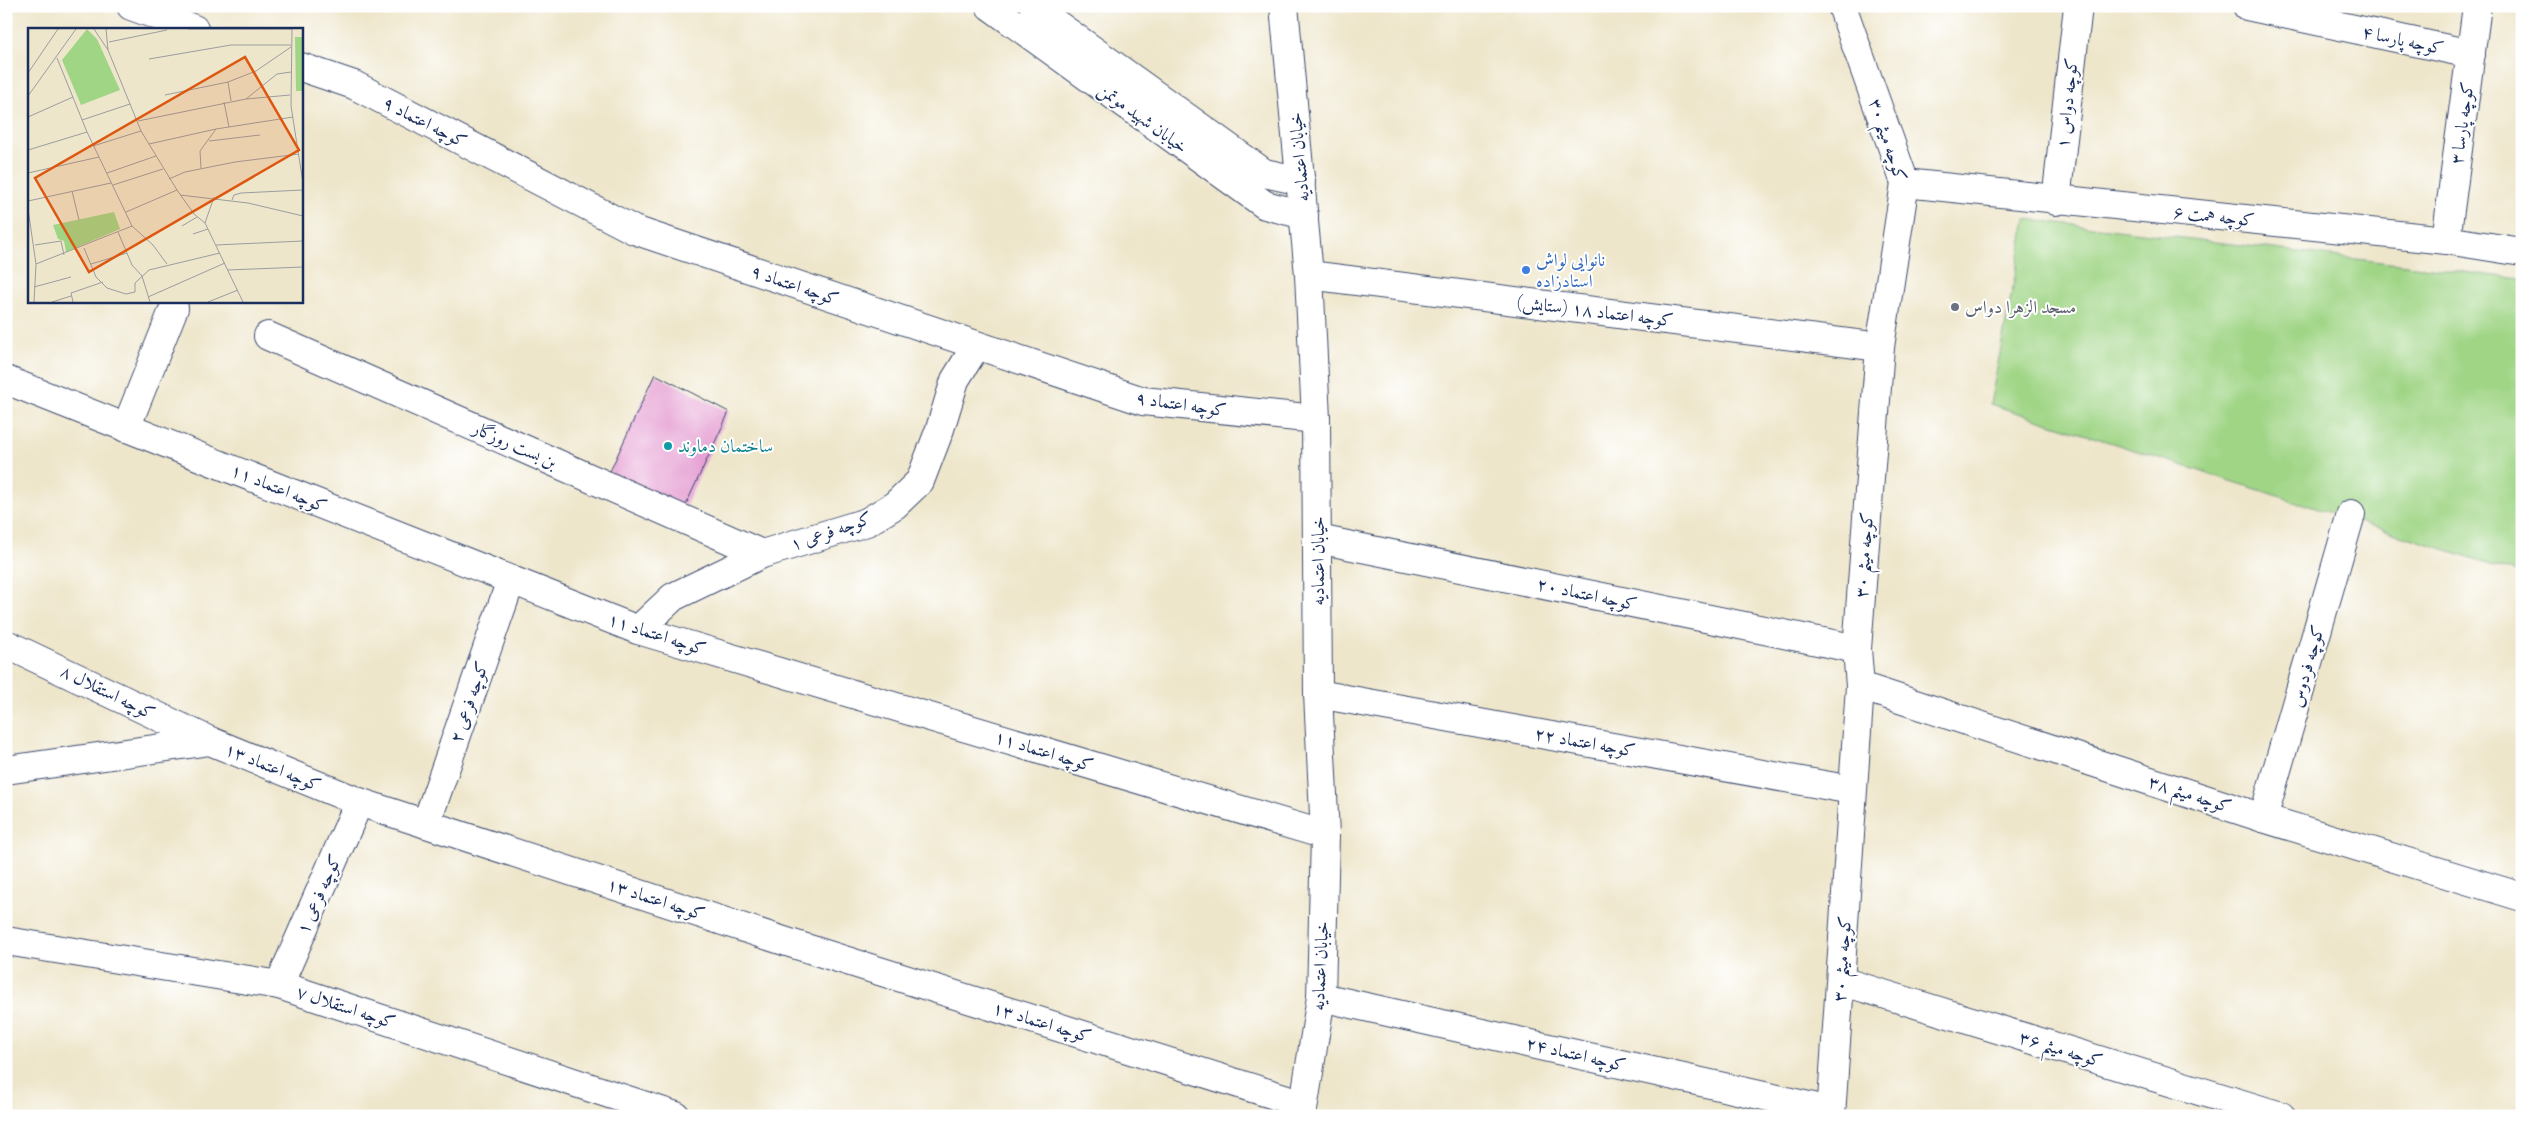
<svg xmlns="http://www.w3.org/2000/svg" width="2528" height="1122" viewBox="0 0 2528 1122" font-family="'Sorts Mill Goudy',Amiri,serif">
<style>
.green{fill:#a0d586;stroke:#5e8272}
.building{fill:#e6a1d4}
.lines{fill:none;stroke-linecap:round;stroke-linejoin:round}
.street-casing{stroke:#3b4a6e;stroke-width:30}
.secondary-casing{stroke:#3b4a6e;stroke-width:30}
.street{stroke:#fff;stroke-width:28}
.secondary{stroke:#fff;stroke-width:28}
.shop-dot{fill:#3f7fe0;stroke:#fff;stroke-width:2}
.worship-dot{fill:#6b7280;stroke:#fff;stroke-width:2}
.culture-dot{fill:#0f9aa8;stroke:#fff;stroke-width:2}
.labels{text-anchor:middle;stroke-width:4;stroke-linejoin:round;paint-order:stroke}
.street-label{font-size:18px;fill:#1b2f5e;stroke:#fff}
.shop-label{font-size:18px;fill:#366cbe;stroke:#fff;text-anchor:start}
.worship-label{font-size:18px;fill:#5b616d;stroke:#fff;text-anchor:start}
.culture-label{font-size:18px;fill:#0d838f;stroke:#fff;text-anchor:start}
.inset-road{fill:none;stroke:#9a9d9f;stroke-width:1}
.view{fill:#de5710;fill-opacity:0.15;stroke:#de5710;stroke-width:2.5}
.inset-edge{fill:none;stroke:#1b2f5e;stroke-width:2.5}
</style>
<rect width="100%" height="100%" fill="#fff"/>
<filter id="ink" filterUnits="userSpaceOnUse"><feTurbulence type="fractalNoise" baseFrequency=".02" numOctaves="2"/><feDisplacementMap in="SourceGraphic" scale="10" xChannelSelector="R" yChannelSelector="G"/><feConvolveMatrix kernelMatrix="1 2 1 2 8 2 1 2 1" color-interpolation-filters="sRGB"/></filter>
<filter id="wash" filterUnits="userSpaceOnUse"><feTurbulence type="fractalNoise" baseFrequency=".0096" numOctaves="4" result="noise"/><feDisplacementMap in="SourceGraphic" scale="20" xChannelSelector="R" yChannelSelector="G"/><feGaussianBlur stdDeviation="1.12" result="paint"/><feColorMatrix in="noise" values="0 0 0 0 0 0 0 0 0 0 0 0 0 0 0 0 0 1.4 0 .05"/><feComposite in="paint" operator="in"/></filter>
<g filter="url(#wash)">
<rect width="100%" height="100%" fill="#eee6cb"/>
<path class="green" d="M2026,219l496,60v295l-532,-170z"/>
<g id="blocks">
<path class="building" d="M655,374l74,38 -48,103 -75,-35z"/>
</g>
</g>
<g filter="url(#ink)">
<use href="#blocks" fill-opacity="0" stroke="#3b4a6e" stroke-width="1"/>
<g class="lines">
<defs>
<g id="street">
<path d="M131,6l63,23"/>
<path d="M990,6l275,199 39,10"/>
<path d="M2247,6l224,48"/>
<path d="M1034,8l230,165 37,8"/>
<path d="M301,67l53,18 280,145 509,171 173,18"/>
<path d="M1905,183l541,57 76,12"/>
<path d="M2056,201l22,-195"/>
<path d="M2446,240l31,-234"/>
<path d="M1309,275l571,72"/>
<path d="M268,336l494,218"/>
<path d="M6,380l632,250 687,205"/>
<path d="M126,428l48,-120"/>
<path d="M1318,539l539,110"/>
<path d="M638,630l35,-33 89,-43 105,-32 28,-17 25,-24 20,-52 15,-49 21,-34"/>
<path d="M6,644l204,97"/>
<path d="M1860,686l403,132 259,79"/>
<path d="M1318,694l534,96"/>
<path d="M6,770l204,-29 149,61 431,141 513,161"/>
<path d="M2263,818l88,-304"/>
<path d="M426,824l85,-244"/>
<path d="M6,941l273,44 397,131"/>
<path d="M1841,981l440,135"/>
<path d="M279,985l80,-183"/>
<path d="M1321,997l510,114"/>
<path d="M1831,1116l29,-430 -3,-37 23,-302 25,-164 -63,-177"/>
</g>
<path id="secondary" d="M1284,6l25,269 7,144 2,275 7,141 -4,162 -19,119"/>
</defs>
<use href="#street" class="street-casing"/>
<use href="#secondary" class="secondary-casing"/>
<use href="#street" class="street"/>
<use href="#secondary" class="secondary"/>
</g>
</g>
<circle class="shop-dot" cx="1526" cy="270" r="5"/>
<circle class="worship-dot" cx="1955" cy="307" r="5"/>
<circle class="culture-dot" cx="668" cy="446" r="5"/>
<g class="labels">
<g class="street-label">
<text transform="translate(2403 40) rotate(12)" y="6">کوچه پارسا ۴</text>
<text transform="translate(2067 103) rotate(-84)" y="6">کوچه دواس ۱</text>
<text transform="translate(1143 118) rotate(36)" y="6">خیابان شهید موتمن</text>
<text transform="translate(425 122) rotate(27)" y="6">کوچه اعتماد ۹</text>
<text transform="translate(2462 123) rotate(-82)" y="6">کوچه پارسا ۳</text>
<text transform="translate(1888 140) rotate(72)" y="6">کوچه میثم ۳۰</text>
<text transform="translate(1299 157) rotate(-95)" y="6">خیابان اعتمادیه</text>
<text transform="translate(2214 216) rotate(6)" y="6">کوچه همت ۶</text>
<text transform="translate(795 285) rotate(19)" y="6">کوچه اعتماد ۹</text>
<text transform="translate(1595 311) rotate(7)" y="6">کوچه اعتماد ۱۸ (ستایش)</text>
<text transform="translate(1181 404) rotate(8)" y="6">کوچه اعتماد ۹</text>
<text transform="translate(515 445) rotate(24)" y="6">بن بست روزگار</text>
<text transform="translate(279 488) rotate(22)" y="6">کوچه اعتماد ۱۱</text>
<text transform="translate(831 531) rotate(-19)" y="6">کوچه فرعی ۱</text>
<text transform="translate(1864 555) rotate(-86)" y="6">کوچه میثم ۳۰</text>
<text transform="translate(1318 561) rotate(-90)" y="6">خیابان اعتمادیه</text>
<text transform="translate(1587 594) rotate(12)" y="6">کوچه اعتماد ۲۰</text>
<text transform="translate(657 634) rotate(18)" y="6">کوچه اعتماد ۱۱</text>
<text transform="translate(2307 666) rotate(-74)" y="6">کوچه فردوس</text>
<text transform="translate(108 692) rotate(26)" y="6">کوچه استقلال ۸</text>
<text transform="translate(469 702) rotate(-71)" y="6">کوچه فرعی ۲</text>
<text transform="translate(1585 742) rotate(10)" y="6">کوچه اعتماد ۲۲</text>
<text transform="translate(1044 751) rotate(17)" y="6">کوچه اعتماد ۱۱</text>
<text transform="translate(273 767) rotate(22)" y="6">کوچه اعتماد ۱۳</text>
<text transform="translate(2190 794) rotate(18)" y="6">کوچه میثم ۳۸</text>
<text transform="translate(319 894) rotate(-66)" y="6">کوچه فرعی ۱</text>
<text transform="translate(656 899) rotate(18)" y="6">کوچه اعتماد ۱۳</text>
<text transform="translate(1842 959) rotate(-86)" y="6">کوچه میثم ۳۰</text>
<text transform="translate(1320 966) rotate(-87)" y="6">خیابان اعتمادیه</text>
<text transform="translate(346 1007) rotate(18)" y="6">کوچه استقلال ۷</text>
<text transform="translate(1042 1022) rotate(17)" y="6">کوچه اعتماد ۱۳</text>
<text transform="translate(2061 1049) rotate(17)" y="6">کوچه میثم ۳۶</text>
<text transform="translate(1576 1054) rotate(13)" y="6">کوچه اعتماد ۲۴</text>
</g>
<g class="shop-label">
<text x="1536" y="266">نانوایی لواش<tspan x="1536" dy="21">استادزاده</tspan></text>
</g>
<g class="worship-label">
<text x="1965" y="313">مسجد الزهرا دواس</text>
</g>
<g class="culture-label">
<text x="678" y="452">ساختمان دماوند</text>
</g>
</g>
<g transform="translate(28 28)">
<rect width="275" height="275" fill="#eee6cb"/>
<path d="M59,1l10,10 23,51 -39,15 -19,-45zM267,9h8v54h-7zM86,184l6,17 -54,23 -2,-11 -6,-2 -5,-14z" fill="#a0d586"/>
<path class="inset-road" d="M66,1l14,21 33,81 36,59 17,24 11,9 38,79M78,1l2,21M160,1h104M264,1l-1,77 12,77M81,14l58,-12M29,30l30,74 45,94 21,19 14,19M121,31l82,-14h60M0,45l30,-44M200,54l3,19M137,67l63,-13 28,-11 35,-24M0,68l48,-67M218,71l44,-4M196,74l5,25M0,89l45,-20M54,92l48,-16M110,93l108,-22 31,-25 14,-2M181,113l51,-6M121,116l67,-15 77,-12M65,118l48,-15M0,122l59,-18M173,140l-1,-17 16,-22M0,145l71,-16M79,145l49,-17M141,151l16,-7 50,-10 64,-8M85,157l50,-16M44,163l7,29M152,167l68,8 55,13M204,172l2,-5 7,-2 62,-3M0,173l83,-18M0,181l8,55 -2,38M98,184l51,-22M177,195l9,-26M154,198l15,-9M90,204l14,33 10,11 8,26M165,206l15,-5M7,217l26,-4 3,14M188,217l87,-4M56,220l12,29 11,11 19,6 9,-2v-9l14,-13 71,-17M8,236l96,-38M63,236l36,-11M200,242l75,-3M6,259l37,-10M120,269l77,-34M24,274l19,-6M45,274l-2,-9 32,-11M180,274l30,-12"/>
<path class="view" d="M217,29l54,93 -210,122 -54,-94z"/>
<rect width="275" height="275" class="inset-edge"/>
</g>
<rect width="2528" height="1122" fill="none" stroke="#fff" stroke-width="25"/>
</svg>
